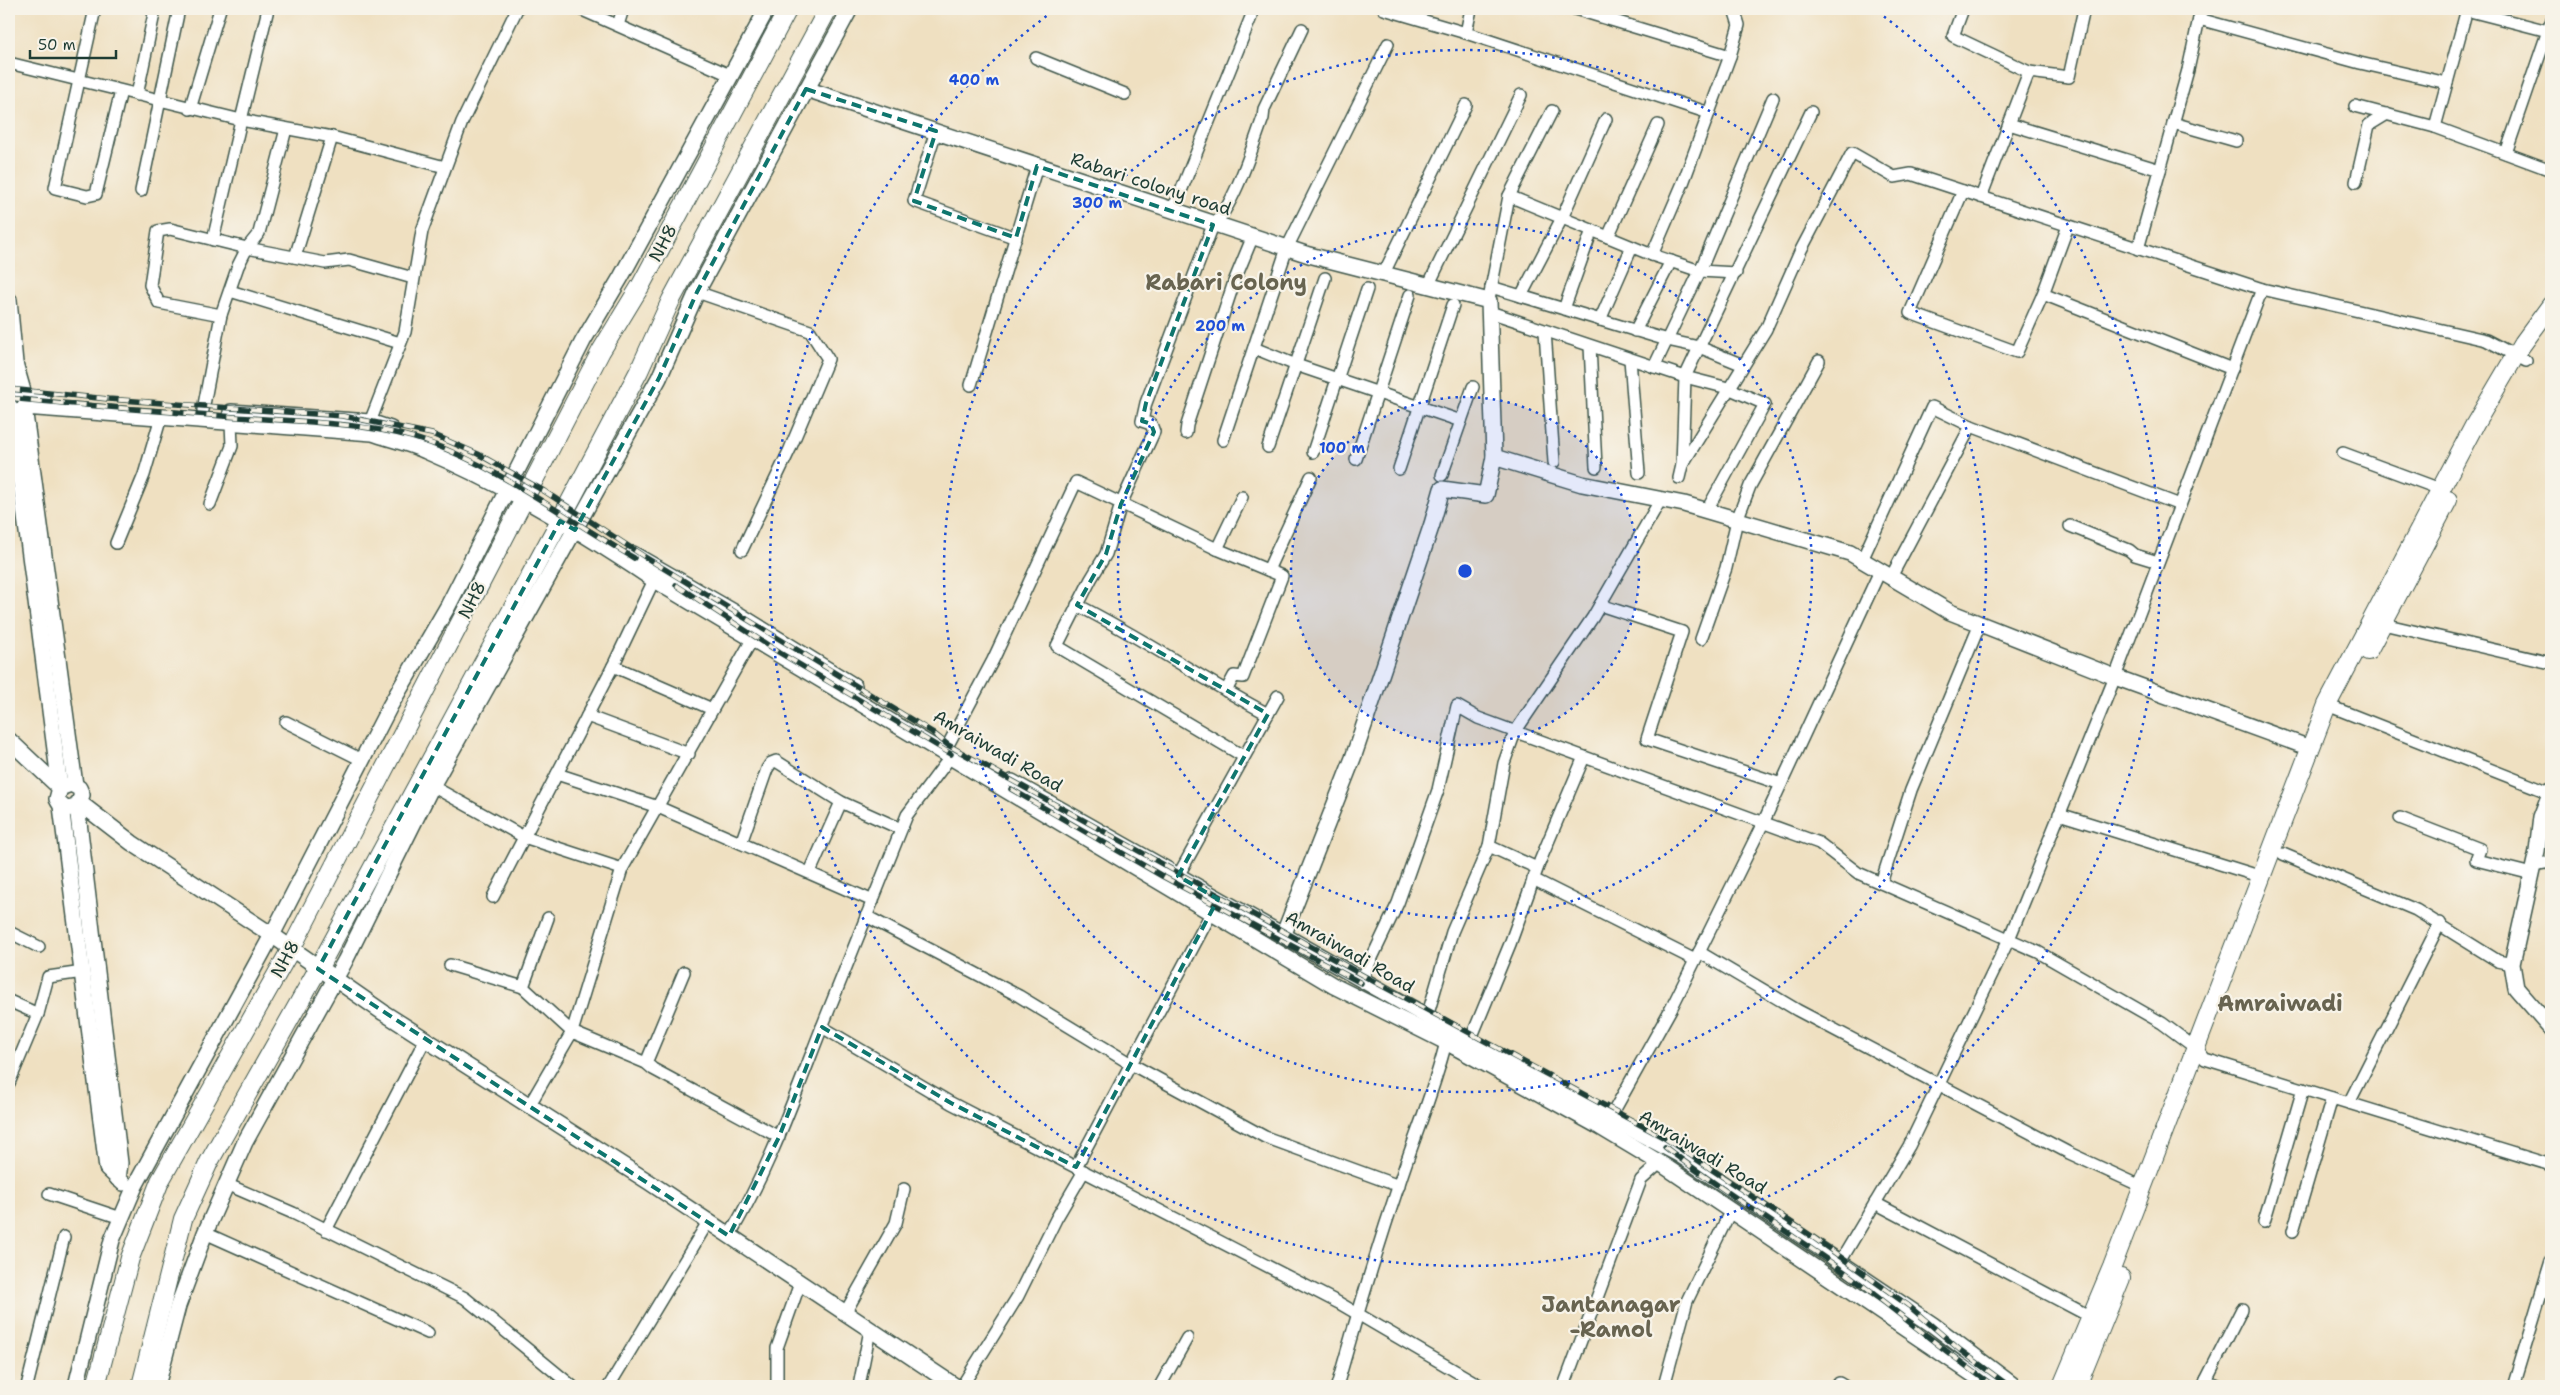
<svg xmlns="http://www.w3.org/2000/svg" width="2560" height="1395" viewBox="0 0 2560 1395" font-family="'Shantell Sans',sans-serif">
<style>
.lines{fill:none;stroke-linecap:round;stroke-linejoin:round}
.street-casing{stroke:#3e5549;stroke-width:14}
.secondary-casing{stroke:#3e5549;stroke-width:18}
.primary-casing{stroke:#3e5549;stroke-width:20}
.street{stroke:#fff;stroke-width:11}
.secondary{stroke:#fff;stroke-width:15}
.primary{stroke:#fff;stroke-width:18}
.rail-casing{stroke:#1f3d34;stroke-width:5.5}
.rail{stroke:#f7f3e8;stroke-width:4;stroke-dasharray:11;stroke-linecap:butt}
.marked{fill:none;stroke:#0f766e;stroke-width:4;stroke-dasharray:10 6;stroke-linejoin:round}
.ring{fill:none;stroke:#1d4ed8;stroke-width:2.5;stroke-dasharray:2.5 5}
.labels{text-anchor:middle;stroke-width:4.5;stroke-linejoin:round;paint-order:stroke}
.street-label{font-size:18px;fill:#1f3d34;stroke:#f7f3e8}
.district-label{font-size:22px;font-weight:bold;fill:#686450;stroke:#f7f3e8}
.centre{fill:#1d4ed8;stroke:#f7f3e8;stroke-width:2.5}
.ring-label{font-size:15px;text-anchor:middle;font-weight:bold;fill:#1d4ed8;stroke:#f7f3e8;stroke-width:4.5;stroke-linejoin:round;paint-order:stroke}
</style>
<rect width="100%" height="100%" fill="#f7f3e8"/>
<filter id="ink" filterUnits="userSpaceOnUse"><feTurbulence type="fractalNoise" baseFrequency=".02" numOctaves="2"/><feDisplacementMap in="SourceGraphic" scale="10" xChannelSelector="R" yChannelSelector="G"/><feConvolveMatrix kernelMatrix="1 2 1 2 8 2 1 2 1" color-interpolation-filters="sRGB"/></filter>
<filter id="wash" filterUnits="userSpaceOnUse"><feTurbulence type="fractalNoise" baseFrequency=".0096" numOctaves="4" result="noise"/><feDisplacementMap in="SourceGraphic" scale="20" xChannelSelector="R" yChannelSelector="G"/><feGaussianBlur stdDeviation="1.12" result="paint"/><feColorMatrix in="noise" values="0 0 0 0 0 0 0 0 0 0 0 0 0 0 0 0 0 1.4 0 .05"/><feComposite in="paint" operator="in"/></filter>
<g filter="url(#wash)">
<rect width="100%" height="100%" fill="#efe0c1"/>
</g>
<g filter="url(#ink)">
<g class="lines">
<defs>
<g id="street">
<path d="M95,9l-40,179 32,8 9,-2 25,-103"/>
<path d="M580,9l152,67"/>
<path d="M1384,9l82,24"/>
<path d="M1471,9l-5,24 243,80"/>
<path d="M1963,9l-10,27 76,36"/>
<path d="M2466,10l82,21"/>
<path d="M2199,19l161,44 87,20"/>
<path d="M618,25l5,-16"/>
<path d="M1730,56l9,-31 -5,-16"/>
<path d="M1036,58l89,36"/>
<path d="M9,63l232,57 27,-111"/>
<path d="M137,95l18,-86"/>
<path d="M2355,106l80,21 116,43"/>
<path d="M190,109l30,-100"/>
<path d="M2173,123l63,18"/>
<path d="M2009,124l151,46"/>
<path d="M2435,127l32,-118"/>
<path d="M936,131l-22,70 102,37"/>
<path d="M2506,153l45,-131"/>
<path d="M2356,182l13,-57 18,-11"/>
<path d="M141,191l38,-182"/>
<path d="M1963,191l-53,122 107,39 26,-58"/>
<path d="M1509,196l143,59 31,-72 47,-127 -155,-47"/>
<path d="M1981,197l48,-125 40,5 15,-68"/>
<path d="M1170,209l7,-8 74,-184"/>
<path d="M2068,226l-25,68 189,75"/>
<path d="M1608,237l50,-112"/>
<path d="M213,240l28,-120 91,17 113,30"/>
<path d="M2138,249l50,-179 13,-61"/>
<path d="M1652,255l48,16 -46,96"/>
<path d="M295,257l37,-120"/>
<path d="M1736,273l-36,-2 73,-173"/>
<path d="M1383,275l83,-170"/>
<path d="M1428,286l93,-191"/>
<path d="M1491,287l176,53 32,7 44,18"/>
<path d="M2262,289l224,51 40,21"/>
<path d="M230,291l170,52"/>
<path d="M697,292l113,39 18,28 -38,90 -48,101"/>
<path d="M1490,294l19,-98 43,-85"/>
<path d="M1521,296l41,-78 44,-99"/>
<path d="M1564,309l28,-79"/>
<path d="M1490,312l195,65 43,11 37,16 -58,106"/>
<path d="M221,315l-62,-12 -9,-18 8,-54 12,-2 77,19 78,15 24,-3 64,18"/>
<path d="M1600,320l32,-73"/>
<path d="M1545,331l9,131"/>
<path d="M1635,331l36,-70"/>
<path d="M1590,346l6,121"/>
<path d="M1254,348l42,17 165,56"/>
<path d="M1630,359l9,114"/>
<path d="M971,385l66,-219"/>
<path d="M203,410l18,-95 17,-49 9,-18 12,-15 27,-104"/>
<path d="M370,422l35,-90 17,-101 40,-109 55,-113"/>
<path d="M1971,426l209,79"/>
<path d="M1186,433l1,-8 47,-143 19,-46"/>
<path d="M1223,440l64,-192 101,-204"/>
<path d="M1268,447l57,-169"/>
<path d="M1313,452l54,-163"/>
<path d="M2343,453l97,36"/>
<path d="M1356,459l54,-164"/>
<path d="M1682,465l84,-136 35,-79 51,-97 42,24 17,-3 351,115 -147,388 -106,262 -100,207 -69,116"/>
<path d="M1399,469l54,-164"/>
<path d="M1442,475l31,-88"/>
<path d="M1679,478l3,-13 3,-88 126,-265"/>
<path d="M210,504l22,-58 -1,-23"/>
<path d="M2070,526l59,24 6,5 23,7"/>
<path d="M116,543l28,-68 17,-58"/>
<path d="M1217,549l25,-52"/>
<path d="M1862,560l70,-153 39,19 -80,151"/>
<path d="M1268,570l43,-93"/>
<path d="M1077,605c66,33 126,75 191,109"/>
<path d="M1600,605l82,27 -35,107 134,45"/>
<path d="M2383,624l168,39"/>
<path d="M753,638l-131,231 -50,163 74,31 7,6 126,68"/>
<path d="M1701,639l25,-71 11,-48 13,-34 69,-125"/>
<path d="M613,666l99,43"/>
<path d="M2327,705l223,88"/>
<path d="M587,716l102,38"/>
<path d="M286,722l76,38"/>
<path d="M948,745l45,-85 83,-178 141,67 65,27 -39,101 -9,-1 -8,15"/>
<path d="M951,756l-44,59 -85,212 129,76 388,200 142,83"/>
<path d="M1243,756l-186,-110 34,-67 15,-25 15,-50 33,-72 -3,-8 -9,-3 4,-18 67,-178c21,-18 40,-80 50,-107l1,-9 38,-80"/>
<path d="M557,774l101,33 215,94"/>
<path d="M432,786l92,51 98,32"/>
<path d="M2059,814l203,63"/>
<path d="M2400,818l80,31 -4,11 56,14"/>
<path d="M741,843l26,-74 4,-6 5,-2 65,41 60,27"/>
<path d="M2283,854l133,56 82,51 14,3"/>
<path d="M2534,865l17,-3"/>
<path d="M1537,868l-48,-22 15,-83 11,-31 78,-115 68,-118"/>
<path d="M810,872l31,-70"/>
<path d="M1178,876l100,-180"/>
<path d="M1533,879l162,81"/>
<path d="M1881,883l30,-93 69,-166"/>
<path d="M493,897l120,-231 41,-86"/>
<path d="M866,916l153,80 112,68 134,73 134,49"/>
<path d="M9,932l30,15"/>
<path d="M1699,952l98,58 272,143 74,34"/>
<path d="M450,965l73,22 25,-69"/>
<path d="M1361,981l37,-78 40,-113 19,-84 21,12 341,125 39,30 180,79 124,71 35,26 8,10 346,106"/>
<path d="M523,987l49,45 -43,74"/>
<path d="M9,1001l29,13"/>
<path d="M1427,1017l25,-85 37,-86"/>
<path d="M1470,1041l40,-97 30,-83 44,-104"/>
<path d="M646,1063l38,-91"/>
<path d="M9,1083l29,-69 10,-37 35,-5"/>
<path d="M2349,1103l91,-180"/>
<path d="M1610,1118l62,-111 91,-184 117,-252"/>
<path d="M1076,1167l139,-261"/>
<path d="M226,1184l67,29 172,85 107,88"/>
<path d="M49,1194l72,24"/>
<path d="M1875,1203l216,114"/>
<path d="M2264,1222l39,-133"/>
<path d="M326,1230l100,-192"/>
<path d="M2293,1231l39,-133"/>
<path d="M205,1233l223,100"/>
<path d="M729,1236c40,-66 65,-138 93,-209"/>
<path d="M845,1313l51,-90 8,-34"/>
<path d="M2206,1380l36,-71"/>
<path d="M2204,1385l2,-5 13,6"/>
<path d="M27,1386l37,-149"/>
<path d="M609,1386l99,-164"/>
<path d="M777,1386v-38l23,-65"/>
<path d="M859,1386l11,-56"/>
<path d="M962,1386l56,-90 38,-77 28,-48"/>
<path d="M1160,1386l27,-48"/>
<path d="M1337,1386c20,-72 42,-143 66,-214 15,-44 32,-85 43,-130"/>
<path d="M1564,1386l77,-206 19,-17"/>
<path d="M1664,1386l23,-85 43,-89"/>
<path d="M1837,1386l2,-3 5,3"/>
<path d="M2513,1386l38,-125"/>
</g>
<g id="secondary">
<path d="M806,89l503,166 180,46 5,156 -8,38 -44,-6 -10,35 -79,234 -70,178"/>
<path d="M9,300l6,63 10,35 18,1"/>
<path d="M9,397l6,-4c7,-1 11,4 11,11"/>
<path d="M9,408h2l49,380"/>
<path d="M231,412l139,10 21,7"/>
<path d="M1494,457l88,27 102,20 166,49 100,59 165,65 195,71"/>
<path d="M633,554l106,61 115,71"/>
<path d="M9,740l51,48"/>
<path d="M1012,782l524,296 144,77 253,170 81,61"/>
<path d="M75,785l-51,-378 348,26c18,6 37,10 54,18 80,34 157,81 228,129l680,406 112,56 154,85 60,36 330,223"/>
<path d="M2551,791l-10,26 -4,34 -25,113 4,24 35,40"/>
<path d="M80,803l52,40 140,92 112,78 265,169 306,204"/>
<path d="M61,806l46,362 16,15"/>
<path d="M77,806c-9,5 -16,2 -20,-7l3,-11 11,-4 8,4 3,7 -5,11 43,357 -2,16"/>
<path d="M76,1386l36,-146 23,-54 137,-251 118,-229 58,-100 135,-265 38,-64 146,-268"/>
<path d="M157,1386l21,-80 27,-73 40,-91 100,-181 87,-175 227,-408 38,-86 153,-283"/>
</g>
<g id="primary">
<path d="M2368,651l80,-151"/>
<path d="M96,1386l34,-128 30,-77 131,-232 310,-598 40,-66 147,-276"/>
<path d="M141,1386l42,-167 26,-57 109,-193 246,-456 75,-142 32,-71 157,-291"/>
<path d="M2062,1386l50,-119 215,-562 148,-281 46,-78 30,-41"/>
<path d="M2077,1386l44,-108"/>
</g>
</defs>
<use href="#street" class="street-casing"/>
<use href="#secondary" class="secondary-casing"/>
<use href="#primary" class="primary-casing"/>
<use href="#street" class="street"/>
<use href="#secondary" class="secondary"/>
<use href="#primary" class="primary"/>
<defs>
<g id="rail">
<path d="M9,389l99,10 235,17 89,18 46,20 66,37 101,66 287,175 16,13 416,231 299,161 151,101 95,68 51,44 49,36"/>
<path d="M9,398c80,8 161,14 241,20 58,4 125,5 180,25 74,27 136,76 204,115"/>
<path d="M676,585l104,68 171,101"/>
<path d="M1011,789l151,87 199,107"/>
<path d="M1665,1147c58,45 121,83 181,126 50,37 97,78 148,113"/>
</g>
</defs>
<use href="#rail" class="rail-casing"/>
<use href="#rail" class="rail"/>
</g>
</g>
<path class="marked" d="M806,89l130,42 -22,70 102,37 21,-72 176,59 -67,178 -4,18 9,3 3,8 -33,72 -15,50 -29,51 191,109 -90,162 40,23 -142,268 -125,-64 -129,-76 -43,110 -50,99 -411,-267 242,-448 15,9 84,-152 38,-86z"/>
<circle cx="1465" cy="571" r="174" fill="#1d4ed8" fill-opacity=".12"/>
<g class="ring">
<circle cx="1465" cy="571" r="174"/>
<circle cx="1465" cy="571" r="347"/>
<circle cx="1465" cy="571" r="521"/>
<path d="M1878 12A695 695 0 1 1 1052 12"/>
</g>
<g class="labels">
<g class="street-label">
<text transform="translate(1151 184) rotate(18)" y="6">Rabari colony road</text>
<text transform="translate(663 243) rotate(-62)" y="6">NH8</text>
<text transform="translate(472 600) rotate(-63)" y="6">NH8</text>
<text transform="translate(998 751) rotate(30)" y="6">Amraiwadi Road</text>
<text transform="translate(1350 952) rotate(30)" y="6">Amraiwadi Road</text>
<text transform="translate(285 959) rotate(-61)" y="6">NH8</text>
<text transform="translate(1703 1152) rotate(31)" y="6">Amraiwadi Road</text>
</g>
<g class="district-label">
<text x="1226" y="290">Rabari Colony</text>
<text x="2280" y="1011">Amraiwadi</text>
<text x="1611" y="1312">Jantanagar<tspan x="1611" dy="25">-Ramol</tspan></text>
</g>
</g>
<circle cx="1465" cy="571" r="8" class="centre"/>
<g class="ring-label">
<text x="974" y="85">400 m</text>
<text x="1097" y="208">300 m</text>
<text x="1220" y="331">200 m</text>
<text x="1342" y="453">100 m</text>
</g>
<rect width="2560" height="1395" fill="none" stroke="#f7f3e8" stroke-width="30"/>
<path d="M30 50v8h86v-8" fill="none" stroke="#1f3d34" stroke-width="2.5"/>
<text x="38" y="50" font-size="15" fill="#1f3d34" stroke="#f7f3e8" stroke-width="4" paint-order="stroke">50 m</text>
</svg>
